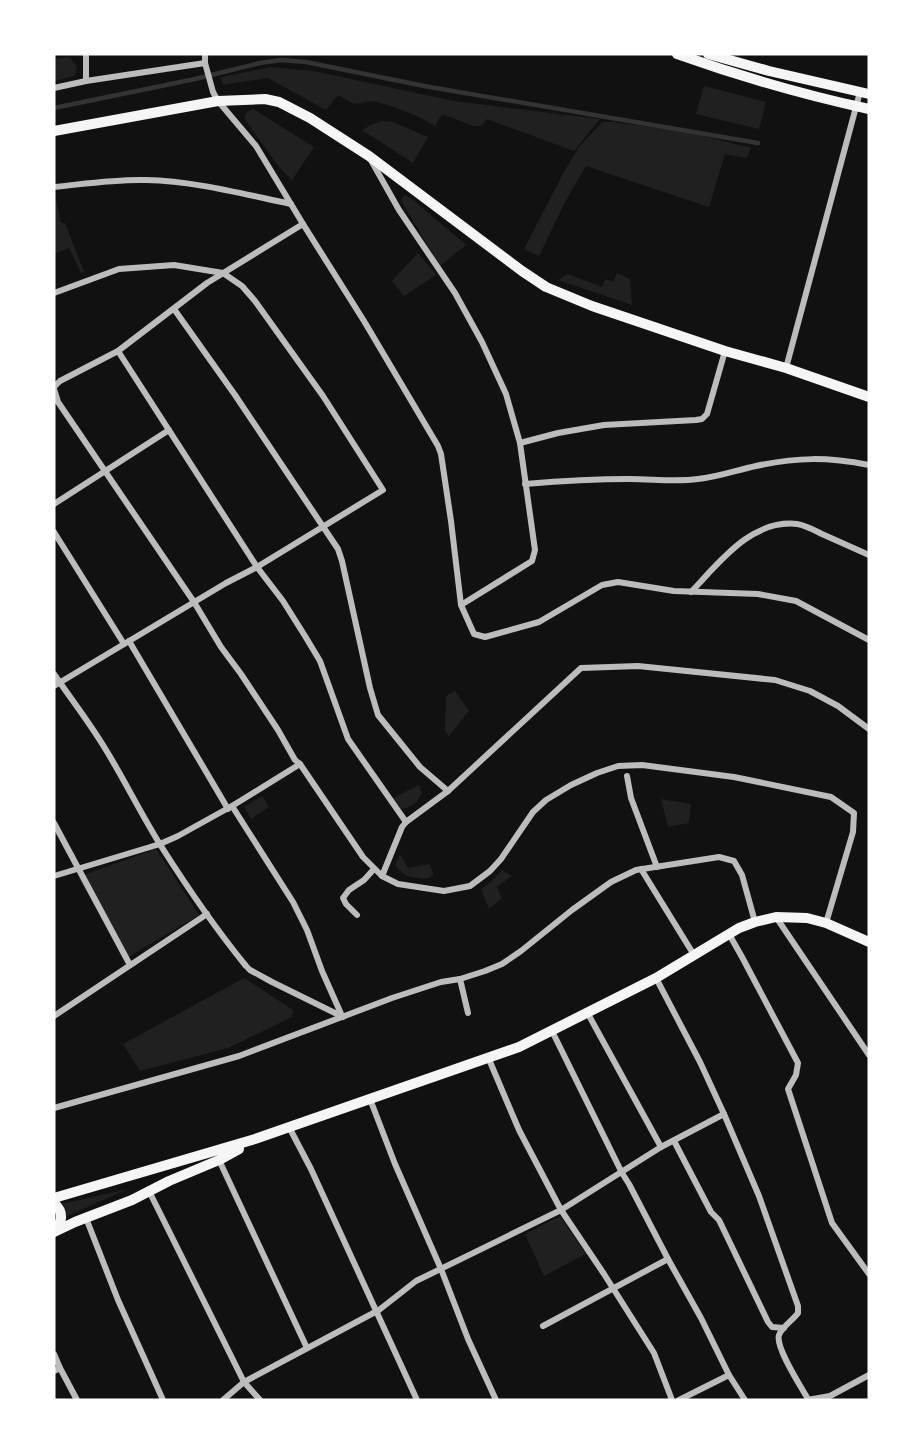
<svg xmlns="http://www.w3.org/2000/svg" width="923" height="1454" viewBox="0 0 923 1454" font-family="Signika,sans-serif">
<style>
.green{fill:#202020}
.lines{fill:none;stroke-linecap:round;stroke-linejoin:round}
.stream{stroke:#333;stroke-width:4.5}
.minor{stroke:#bcbcbc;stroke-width:6}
.secondary{stroke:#f5f5f5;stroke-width:10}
</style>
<rect width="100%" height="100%" fill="#111"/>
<g class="green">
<path d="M69,57c7,8 10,9 5,19l-20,5v-22z"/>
<path d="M271,67l42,4 141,30 146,18 -26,32 -87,-32 -5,7h-8l-32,-12 -7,12 -16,-9 -22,-9 -24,-7 -19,3 -16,-9 -12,15 -58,-32 -45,7 -2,-8z"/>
<path d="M704,86l62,16 -7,27 -63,-15z"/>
<path d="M253,109l61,38 -22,33 -13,-13 -33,-46 -2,-4 3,-5z"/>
<path d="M381,121l12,1 35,15 -15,26 -51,-33 9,-5z"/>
<path d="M602,122h12l73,10 64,16 -4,10 -22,-4 -16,53 -123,-41 -20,34 -27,56 -15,-7 41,-79 14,-23z"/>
<path d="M405,195l7,4 54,46 -26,21 -37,-62 -2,-5z"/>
<path d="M56,198l5,25h4l19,49 -3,1 -12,-25 -15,6v-55z"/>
<path d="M418,253l18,22 -32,21 -12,-15z"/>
<path d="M617,273l13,6 2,26 -74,-25 10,-6 34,13 3,-8 8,3z"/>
<path d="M455,691l14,20 -20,25 -4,-5 1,-35z"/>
<path d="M419,785l3,8c-5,10 -10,14 -21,16l-8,-11z"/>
<path d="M262,796l7,11 -18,12 -7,-12z"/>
<path d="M661,799l30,5 -2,19 -21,4z"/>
<path d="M156,849l43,66 -74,44 -47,-82z"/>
<path d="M400,854l8,14 21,-4 5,10 -7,5c-15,-2 -23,-1 -32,-14z"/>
<path d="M502,870l10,6 -15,11 5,11 -13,11 -8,-20 12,-9z"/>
<path d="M244,978l49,32 -1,7 -64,31 -88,23 -17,-27z"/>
<path d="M128,1189l-63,28 -4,-13z"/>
<path d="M560,1216l26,38 -42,22 -19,-42z"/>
</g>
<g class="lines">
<path class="stream" d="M54,108l141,-29 65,-16 21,-3 25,2 118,24 334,57"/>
<g class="minor">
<path d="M86,54v27"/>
<path d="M205,54v9l8,29 5,9 38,45 47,78 61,97 74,125 3,8 10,67 10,84"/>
<path d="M54,88l32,-7 119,-18"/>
<path d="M372,162l27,48 56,83 27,49 24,52 14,49"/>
<path d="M54,187c30,-3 61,-8 92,-7 48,1 97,14 145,24"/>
<path d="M54,293l65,-24 55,-4 49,8 19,13 13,15 68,95 60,94 -126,77 -31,16 -172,103"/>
<path d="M174,309l61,86 103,154 4,12 28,127 8,27 42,52 28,24"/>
<path d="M118,351l139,216 26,34 22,35 15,25 28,78 58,83"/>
<path d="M725,351l-18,63 -5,5 -6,1 -92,5 -46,8 -38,10 15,107 -3,11 -71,44 13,29 11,3 54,-15 63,-37 16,-3 56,9 84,3 38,7 73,39"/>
<path d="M786,368l74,-276"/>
<path d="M54,387l6,-6 58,-30 89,-68 96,-59"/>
<path d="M54,389l4,13 136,200 27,45 20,27 37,56 17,30 5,4"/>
<path d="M525,484c35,-3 70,-5 105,-5 23,0 46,3 68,0 20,-2 39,-9 58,-13 42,-9 71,-9 113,-1"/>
<path d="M54,504l115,-74"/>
<path d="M54,532l70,112"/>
<path d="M691,592c28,-29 60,-73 106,-68 8,1 17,6 25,10 16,7 31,14 47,21"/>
<path d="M129,641l99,168"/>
<path d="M54,674c17,25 36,49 52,76 19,31 35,64 55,96 26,41 54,82 85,120l4,4 22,12 71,35"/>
<path d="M627,776l4,22 26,69"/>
<path d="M232,806l61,96 14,28 15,41 20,45"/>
<path d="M54,823l76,142"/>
<path d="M641,869l53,86"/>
<path d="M54,876l106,-32 18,-8 54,-30 68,-42 63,93 19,19 16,8 46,7 26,-5 20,-15 11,-12 32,-47 13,-12 25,-15 26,-12 21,-7 24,-1 92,12 97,20 23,16 -1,19 -27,91"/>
<path d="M382,876l20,-49 4,-5 42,-31 133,-123 57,-2 137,14 35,11 28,15 31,23"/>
<path d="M357,915l-11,-11 -3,-6 6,-8 15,-10 10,-11"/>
<path d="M776,917l93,138"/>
<path d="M729,934l13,23 56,106 -2,12 -8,14 44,134 37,51"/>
<path d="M460,979l8,34"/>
<path d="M587,1012l74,135"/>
<path d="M54,1016l153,-102"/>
<path d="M552,1031l70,142 7,11 39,75 33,59 28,57 16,25"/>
<path d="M488,1057l31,73 42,80 43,64 50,79 18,47"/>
<path d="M370,1099l25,65 46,105 27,70 28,61"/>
<path d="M54,1108l185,-52 153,-58 49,-16 19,-3 25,-8 17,-7 19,-13 51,-41 39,-28 25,-12 83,-13 15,4 8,14 13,47"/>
<path d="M724,1114l35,82 39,110v7c-5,7 -16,14 -19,22 -4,12 22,52 29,64"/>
<path d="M289,1127l22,42 106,231"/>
<path d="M674,1141l37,71 8,8 49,102 4,5 12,1"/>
<path d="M219,1160l88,188"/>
<path d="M149,1191l95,191 16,18"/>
<path d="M86,1218l32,82 45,100"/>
<path d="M543,1326l125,-67"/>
<path d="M54,1354l6,14 -6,3"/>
<path d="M60,1368l17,32"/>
<path d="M223,1400l21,-18 135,-72 37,-29 145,-71 100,-63 63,-33 -24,-52 -44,-84"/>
<path d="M679,1400l50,-25"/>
<path d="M807,1400l23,-4 39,-21"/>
</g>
<g class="secondary">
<path d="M677,54c62,22 127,41 192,55"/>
<path d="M708,54l61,17 100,23"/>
<path d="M54,131l164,-30 47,-2 14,3 31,16 59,38 153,115 24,16 46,19 133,45 61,17 83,29"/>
<path d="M54,1198l201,-59 264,-92 137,-69 83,-50 16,-6 21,-5 31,1 19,5 43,19"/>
<path d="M54,1203c10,9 9,19 0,28"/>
<path d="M54,1232l21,-10 57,-22 37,-19 50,-21 20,-11"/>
</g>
</g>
<rect width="923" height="1454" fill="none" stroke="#ffffff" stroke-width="111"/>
</svg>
